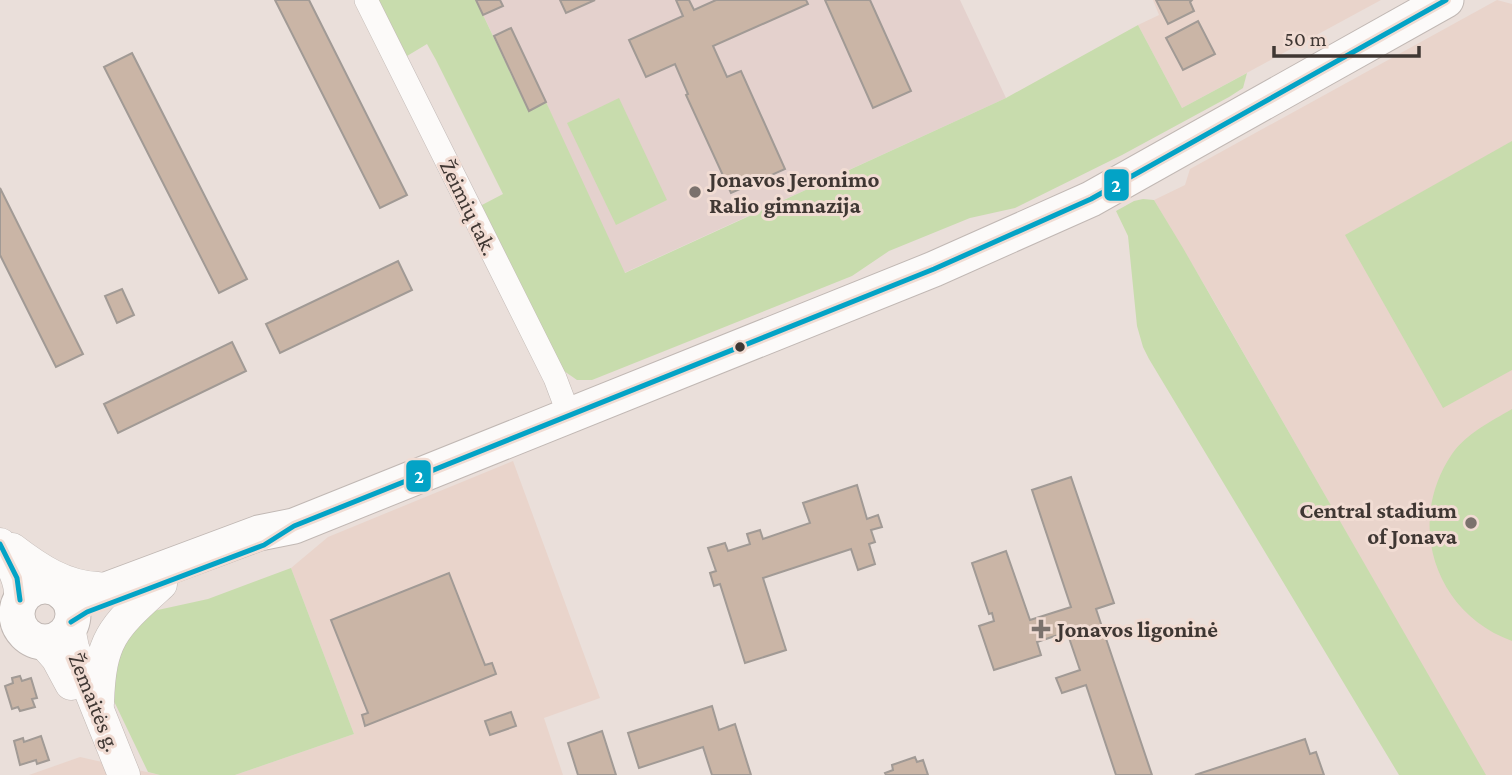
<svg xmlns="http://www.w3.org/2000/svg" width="1512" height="775" viewBox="0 0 1512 775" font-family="'Crimson Pro',serif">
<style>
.built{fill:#e9d4cb}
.education{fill:#e4d1cd}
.green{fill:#c8dcad}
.building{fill:#cab5a6;stroke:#a19a95;stroke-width:2}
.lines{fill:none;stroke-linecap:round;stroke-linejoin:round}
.street-casing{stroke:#c1b8b4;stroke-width:24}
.secondary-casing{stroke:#c1b8b4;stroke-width:33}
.primary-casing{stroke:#c1b8b4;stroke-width:37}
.street{stroke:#fcfaf9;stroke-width:23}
.secondary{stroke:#fcfaf9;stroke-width:32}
.primary{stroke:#fcfaf9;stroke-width:35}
.bus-1-casing{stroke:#f1dcd3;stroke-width:10}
.bus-1{stroke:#03a3c6;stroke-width:5}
.poi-dot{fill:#7b726d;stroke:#f1dcd3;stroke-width:2.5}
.bus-dot{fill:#3f3733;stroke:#f1dcd3;stroke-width:2.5}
.labels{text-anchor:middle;stroke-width:6;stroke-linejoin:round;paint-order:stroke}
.poi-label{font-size:23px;font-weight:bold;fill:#3f3733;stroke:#f1dcd3;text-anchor:start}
.street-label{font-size:23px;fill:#3f3733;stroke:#f1dcd3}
.line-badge{stroke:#f1dcd3;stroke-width:2.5}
.badge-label{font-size:19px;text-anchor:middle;font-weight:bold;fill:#fff}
</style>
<rect width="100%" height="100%" fill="#eadfda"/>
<g class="built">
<path d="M1153,0h228l-199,108 -44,-83 21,-10z"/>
<path d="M1497,0l15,4v771h-27l-270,-472 -61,-103 31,-15 5,-16z"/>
<path d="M513,461l87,237 -56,20 19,57h-328l119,-41 -63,-166 37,-31z"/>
<path d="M80,757l80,18h-131z"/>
</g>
<path class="education" d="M476,0h484l46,98 -382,175 -78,-170 -17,8z"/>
<g class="green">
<path d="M378,0h98l52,110 18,-8 79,171 381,-175 132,-73 44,83 65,-35 -4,15 -14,9 -107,58 -107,53 -45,10 -81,33 -37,25 -260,104h-15l-13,-9 -84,-165 23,-12 -67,-134 -9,-16 -20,12z"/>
<path d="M619,98l48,102 -51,25 -49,-102z"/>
<path d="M1512,141v229l-69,38 -98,-173z"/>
<path d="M1143,199l11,1 29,48 303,527h-87l-250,-416 -6,-12 -6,-21 -9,-90 -12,-25 18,-10z"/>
<path d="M1512,409v232c-77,-28 -107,-118 -60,-187 15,-21 38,-32 60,-45z"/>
<path d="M291,568l63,166 -119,41h-75l-12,-3 -37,-77 -5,-31 38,-51 64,-14z"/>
</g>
<g class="building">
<path d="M275,0h34l98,195 -27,13z"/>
<path d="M476,0h24l3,6 -20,9z"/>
<path d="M560,0h35l-29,13z"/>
<path d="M676,0h13l5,10 22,-10h90l2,4 -95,42 14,31 14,-6 44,98 -54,24 -45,-98 2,-1 -13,-30 -29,13 -17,-37 54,-24z"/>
<path d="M825,0h45l41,91 -38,17z"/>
<path d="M1156,0h36l-2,2 4,9 -26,13z"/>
<path d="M1198,21l17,33 -32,16 -17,-32z"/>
<path d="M511,28l35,74 -17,9 -35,-75z"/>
<path d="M132,53l115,226 -28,14 -115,-226z"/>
<path d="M0,188l83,166 -27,13 -56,-112z"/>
<path d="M398,261l14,29 -132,63 -14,-29z"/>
<path d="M122,289l12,26 -17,8 -12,-27z"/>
<path d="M232,342l14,29 -128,62 -14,-29z"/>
<path d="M1071,477l43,126 -18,6 56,166h-36l-30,-90 -24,8 -6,-15 24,-8 -13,-38 -30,10 4,13 -47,15 -15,-44 15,-5 -2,-8 -3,1 -17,-51 34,-12 24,69 41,-13 -39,-117z"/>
<path d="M857,485l10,34 11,-4 4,12 -11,3 4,12 -6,2 6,20 -17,6 -7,-21 -88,29 23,72 -41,13 -25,-79 -6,2 -4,-13 6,-2 -8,-23 17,-5 3,8 22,-7 -3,-10 13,-4 3,9 47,-16 -7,-20z"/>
<path d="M449,573l36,92 7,-2 4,11 -131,52 -3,-11 6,-2 -37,-93z"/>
<path d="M20,676l2,5 9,-3 6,20 -5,1 3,8 -15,4 -2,-4 -6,2 -7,-23 8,-3 -1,-5z"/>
<path d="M712,706l7,24 16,-6 16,51h-39l-9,-28 -64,21 -11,-35z"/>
<path d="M511,712l5,14 -26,9 -5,-14z"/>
<path d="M602,731l14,44h-38l-10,-32z"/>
<path d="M41,736l8,24 -12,4 -1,-4 -16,5 -6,-24 9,-3 1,4z"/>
<path d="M1305,739l5,15 6,-2 8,23h-129z"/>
<path d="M915,757l2,5 6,-2 5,15h-42l-1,-2 8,-3 -1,-5z"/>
</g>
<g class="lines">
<defs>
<path id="street" d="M366,0l189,378 14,37"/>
<g id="secondary">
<path d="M0,544c10,18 22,36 20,56"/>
<path d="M12,549c26,20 53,38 86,39"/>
<path d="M69,628l4,20 51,127"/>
<path d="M43,642l14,16 14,26"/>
<path d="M98,703c2,-66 16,-76 63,-119"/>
</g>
<g id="primary">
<circle cx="45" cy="614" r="28"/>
<path d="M63,593l17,5 10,-2 169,-63 35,-7 640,-257 157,-70 355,-199"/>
</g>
</defs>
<use href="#street" class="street-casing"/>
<use href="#secondary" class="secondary-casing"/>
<use href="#primary" class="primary-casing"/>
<use href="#street" class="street"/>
<use href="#secondary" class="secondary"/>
<use href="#primary" class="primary"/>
<defs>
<g id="bus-1">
<path d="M0,544l17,34 3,22"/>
<path d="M71,622l16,-10 177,-67 30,-19 640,-257 157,-70 355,-199"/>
</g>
</defs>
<use href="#bus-1" class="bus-1-casing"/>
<use href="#bus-1" class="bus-1"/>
</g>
<g class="poi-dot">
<circle cx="695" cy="192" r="7"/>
<circle cx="1471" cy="523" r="7"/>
<path d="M1037.5 618.5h7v7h7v7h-7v7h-7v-7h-7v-7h7z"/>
</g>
<circle class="bus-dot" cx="740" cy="347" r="6"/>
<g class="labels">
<g class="poi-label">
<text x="709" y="187">Jonavos Jeronimo<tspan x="709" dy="26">Ralio gimnazija</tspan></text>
<text x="1457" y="518" text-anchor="end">Central stadium<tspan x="1457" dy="26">of Jonava</tspan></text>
<text x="1057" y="637">Jonavos ligoninė</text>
</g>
<g class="street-label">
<text transform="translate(469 207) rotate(64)" y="8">Žeimių tak.</text>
<text transform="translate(95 702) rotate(68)" y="8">Žemaitės g.</text>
</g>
</g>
<g class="line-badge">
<rect x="1103" y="168" width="27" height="34" rx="7" fill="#03a3c6"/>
<rect x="405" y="459" width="27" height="34" rx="7" fill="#03a3c6"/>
</g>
<g class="badge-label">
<text x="1116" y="192">2</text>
<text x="419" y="483">2</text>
</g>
<path d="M1274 46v10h145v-10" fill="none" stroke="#3f3733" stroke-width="3.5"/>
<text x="1284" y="46" font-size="21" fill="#3f3733" stroke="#f1dcd3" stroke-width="5" paint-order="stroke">50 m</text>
</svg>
